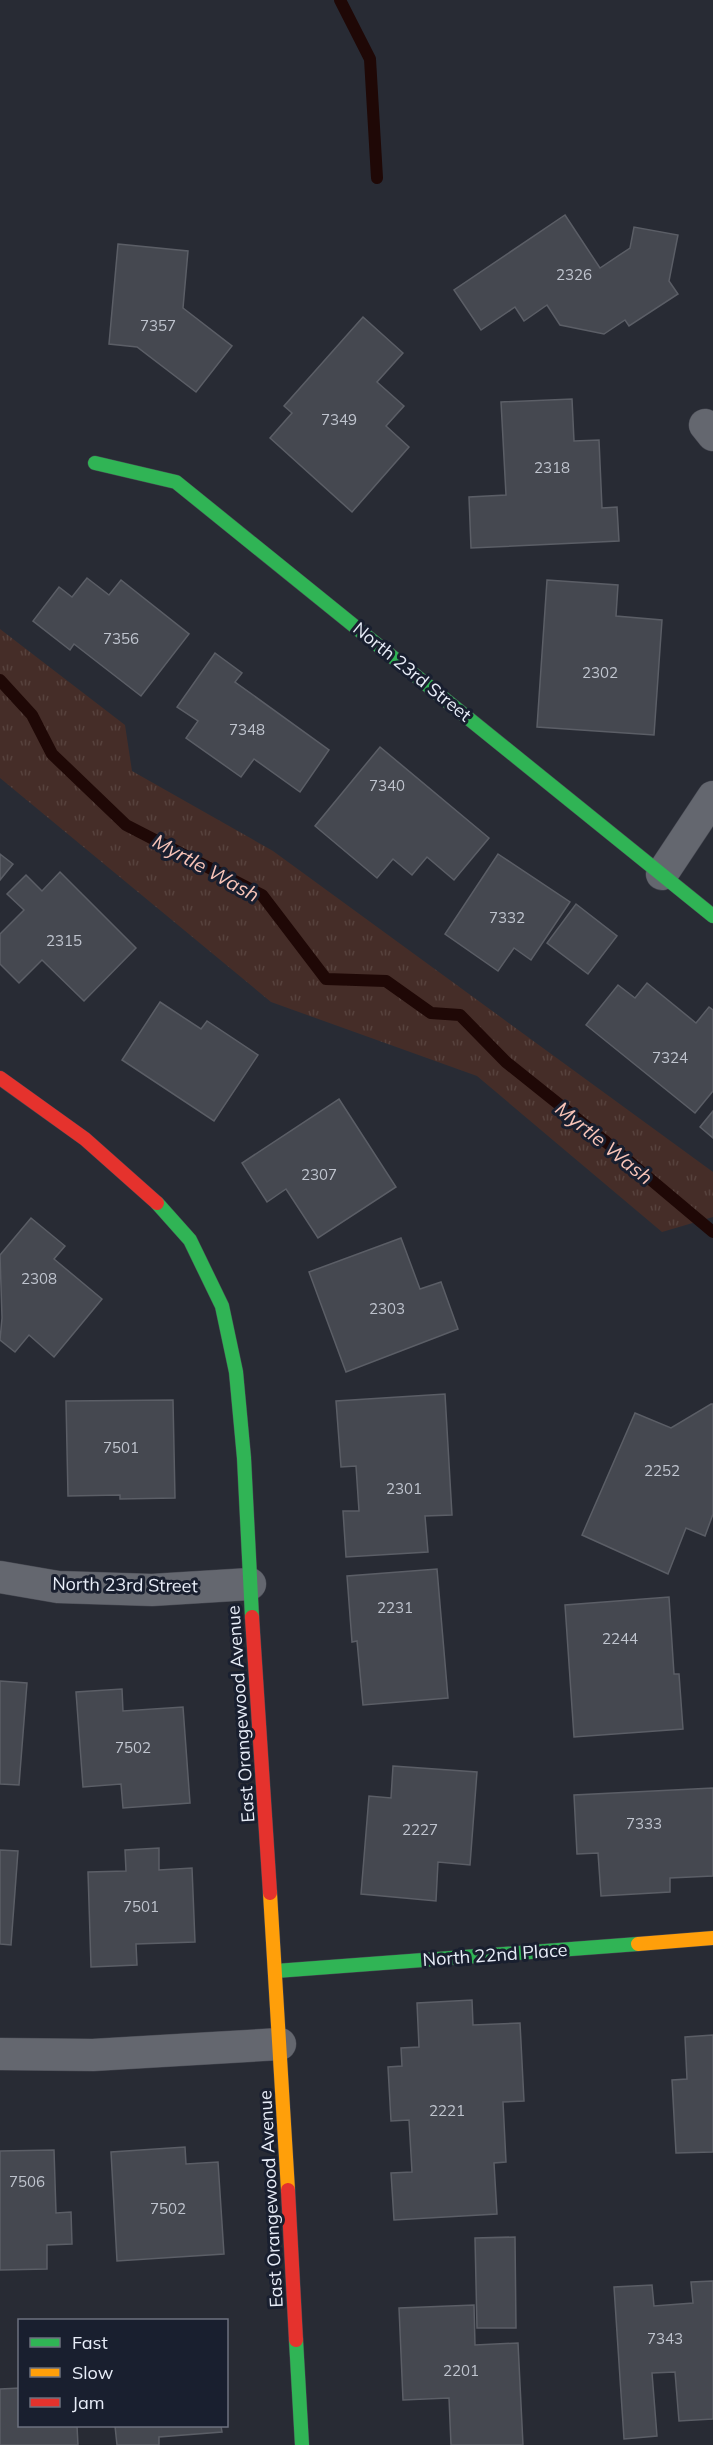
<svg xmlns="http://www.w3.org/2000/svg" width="713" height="2445" viewBox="0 0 713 2445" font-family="Mulish,sans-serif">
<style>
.grass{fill:url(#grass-tufts)}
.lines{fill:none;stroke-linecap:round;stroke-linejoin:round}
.stream{stroke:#1f0806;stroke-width:12}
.building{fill:#454850;stroke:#5b5e66;stroke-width:1.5}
.street-casing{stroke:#454750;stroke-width:33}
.fast-casing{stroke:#454750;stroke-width:15}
.slow-casing{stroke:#454750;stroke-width:15}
.jam-casing{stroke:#454750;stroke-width:15}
.street{stroke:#64676f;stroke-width:32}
.fast{stroke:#30b455;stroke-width:14}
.slow{stroke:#ff9f0a;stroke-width:14}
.jam{stroke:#e5322d;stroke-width:14}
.labels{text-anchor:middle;stroke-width:6;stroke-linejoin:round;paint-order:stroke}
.number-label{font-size:15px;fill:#bfc4ce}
.street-label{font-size:18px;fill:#e8edf8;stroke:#191f2f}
.water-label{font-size:20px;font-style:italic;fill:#f8c4b8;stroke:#191f2f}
</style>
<defs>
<pattern id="grass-tufts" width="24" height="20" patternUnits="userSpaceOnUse" patternTransform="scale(1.5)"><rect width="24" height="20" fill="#452d28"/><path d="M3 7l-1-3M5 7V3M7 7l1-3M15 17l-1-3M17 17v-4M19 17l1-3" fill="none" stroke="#57423d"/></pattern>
</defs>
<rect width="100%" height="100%" fill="#282b34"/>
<path class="grass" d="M0,629l125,96 7,46 141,80 440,321v45l-51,15 -185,-156 -206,-74 -271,-224z"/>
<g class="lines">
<g class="stream">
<path d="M340,0l30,59 7,119"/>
<path d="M0,680l32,35 20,39 74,71 136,70 64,84 60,2 45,32 29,2 46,47 100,80 107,90"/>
</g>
</g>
<g class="building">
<path d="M565,215l35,53 30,-20 4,-21 44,8 -9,46 9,13 -49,32 -4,-6 -21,14 -44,-9 -13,-20 -23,16 -9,-14 -34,23 -27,-40z"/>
<path d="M118,244l70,7 -5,57 49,38 -36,46 -59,-45 -28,-3z"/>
<path d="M363,317l40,36 -26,29 27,24 -18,20 23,21 -57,65 -82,-74 22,-25 -8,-7z"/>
<path d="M572,399l2,42 25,-1 3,68 15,-1 2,34 -148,7 -2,-51 37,-2 -5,-93z"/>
<path d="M87,578l22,17 12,-15 68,54 -48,62 -67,-52 -4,6 -37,-29 26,-34 13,10z"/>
<path d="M547,580l71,5 -2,31 46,4 -8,115 -117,-8z"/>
<path d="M215,653l27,20 -7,9 94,68 -29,42 -46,-33 -13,18 -55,-39 12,-17 -21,-14z"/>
<path d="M380,747l109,91 -35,42 -27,-23 -15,18 -19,-16 -16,19 -62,-52z"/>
<path d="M0,854l13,10 -13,16z"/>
<path d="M498,854l72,48 -39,58 -17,-12 -16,23 -53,-37z"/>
<path d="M60,872l76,76 -52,53 -42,-41 -23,23 -19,-19v-30l24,-24 -17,-16 19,-19 16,16z"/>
<path d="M576,904l41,32 -29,38 -41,-31z"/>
<path d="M647,983l49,40 13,-16 4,3v81l-18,22 -109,-88 32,-40 17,13z"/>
<path d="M160,1002l41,27 6,-8 51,34 -44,66 -92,-61z"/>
<path d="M339,1099l57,88 -78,51 -32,-49 -19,13 -25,-39z"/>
<path d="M713,1111v27l-13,-11z"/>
<path d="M31,1218l34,28 -11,13 48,40 -48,58 -25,-22 -14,17 -15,-12 2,-22 -2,-63z"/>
<path d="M401,1238l19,51 21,-7 17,47 -112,43 -37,-100z"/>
<path d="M445,1394l7,121 -27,1 3,36 -82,5 -3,-46h16l-3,-45 -15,1 -5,-66z"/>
<path d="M173,1400l2,98 -55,1v-4l-52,1 -2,-95z"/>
<path d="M711,1404h2v110l-8,22 -19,-8 -18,46 -86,-39 53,-122 36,15z"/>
<path d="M437,1569l11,129 -85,7 -6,-64 -5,1 -5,-66z"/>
<path d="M669,1597l5,77h5l4,55 -109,8 -9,-132z"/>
<path d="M0,1681l27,2 -8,102 -19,-1z"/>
<path d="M122,1689l1,22 60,-4 7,96 -67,5 -2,-24 -38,3 -7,-95z"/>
<path d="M393,1766l84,6 -7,93 -32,-3 -2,39 -75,-7 8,-98 22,2z"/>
<path d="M713,1788v88l-43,2v14l-69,4 -3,-43 -21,1 -3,-59z"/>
<path d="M159,1848v22l33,-2 3,74 -59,2 1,21 -46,2 -3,-95 38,-1 -1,-21z"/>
<path d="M0,1850l18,1 -7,94 -11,-1z"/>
<path d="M472,2000l1,25 47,-2 4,78 -21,1 3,60 -12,1 3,51 -103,6 -3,-47 21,-1 -3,-52 -18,1 -3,-54 14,-1 -1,-18 18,-1 -2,-44z"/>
<path d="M713,2035v117l-37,1 -4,-73 15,-1 -2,-42z"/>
<path d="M185,2147l1,17 32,-2 6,92 -107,7 -6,-109z"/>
<path d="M54,2150l2,63 15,-1 1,32 -25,1v24l-47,1v-119z"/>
<path d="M515,2237l1,91h-39l-2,-90z"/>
<path d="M713,2281v138l-34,2 -4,-49 -23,1 5,63 -33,3 -10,-152 38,-2 2,21 39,-3 -2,-21z"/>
<path d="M474,2305l1,40 43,-2 5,102h-72l-2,-47 -46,2 -4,-92z"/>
<path d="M20,2388v38h57l1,19h-78v-56z"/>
<path d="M115,2426h106l1,6 -63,5v8h-42z"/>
</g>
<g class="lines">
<defs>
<g id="street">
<path d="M705,425l8,10"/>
<path d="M662,874l51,-77"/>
<path d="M0,1577l58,10 94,3 98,-6"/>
<path d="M0,2054l93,1 187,-11"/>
</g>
<g id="fast">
<path d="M95,463l81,19 537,434"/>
<path d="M157,1203l33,37 32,66 14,66 8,86 8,159"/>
<path d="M276,1971l362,-27"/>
<path d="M296,2340l6,105"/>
</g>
<g id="slow">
<path d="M270,1893l18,297"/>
<path d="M638,1944l75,-6"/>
</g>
<g id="jam">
<path d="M0,1078l85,61 72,64"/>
<path d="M252,1617l18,276"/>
<path d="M288,2190l8,150"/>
</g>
</defs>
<use href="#street" class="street-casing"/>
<use href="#fast" class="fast-casing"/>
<use href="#slow" class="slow-casing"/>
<use href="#jam" class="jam-casing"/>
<use href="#street" class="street"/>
<use href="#fast" class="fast"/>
<use href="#slow" class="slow"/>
<use href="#jam" class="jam"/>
</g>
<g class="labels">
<g class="number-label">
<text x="574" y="280">2326</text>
<text x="158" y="331">7357</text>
<text x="339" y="425">7349</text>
<text x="552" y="473">2318</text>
<text x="121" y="644">7356</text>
<text x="600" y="678">2302</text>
<text x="247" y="735">7348</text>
<text x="387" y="791">7340</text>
<text x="507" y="923">7332</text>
<text x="64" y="946">2315</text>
<text x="670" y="1063">7324</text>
<text x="319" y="1180">2307</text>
<text x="39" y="1284">2308</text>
<text x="387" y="1314">2303</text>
<text x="121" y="1453">7501</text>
<text x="662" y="1476">2252</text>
<text x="404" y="1494">2301</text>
<text x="395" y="1613">2231</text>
<text x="620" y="1644">2244</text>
<text x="133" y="1753">7502</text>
<text x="644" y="1829">7333</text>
<text x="420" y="1835">2227</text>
<text x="141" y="1912">7501</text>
<text x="447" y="2116">2221</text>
<text x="27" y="2187">7506</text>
<text x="168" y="2214">7502</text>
<text x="665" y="2344">7343</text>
<text x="461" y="2376">2201</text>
</g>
<g class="street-label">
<text transform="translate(412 672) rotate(39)" y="6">North 23rd Street</text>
<text transform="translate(125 1585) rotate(1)" y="6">North 23rd Street</text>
<text transform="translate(241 1714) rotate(-94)" y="6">East Orangewood Avenue</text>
<text transform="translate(495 1955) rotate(-4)" y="6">North 22nd Place</text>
<text transform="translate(271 2199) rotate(-93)" y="6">East Orangewood Avenue</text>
</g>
<g class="water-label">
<text transform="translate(206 868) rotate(29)" y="7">Myrtle Wash</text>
<text transform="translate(604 1143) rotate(39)" y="7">Myrtle Wash</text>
</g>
</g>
<rect x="18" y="2319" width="210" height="108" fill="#191f2f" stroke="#6c717f" stroke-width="1.5"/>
<rect x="30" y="2338" width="30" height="9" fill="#30b455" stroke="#6c717f" stroke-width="1.5"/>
<text x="72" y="2349" font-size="18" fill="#e8edf8">Fast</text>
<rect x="30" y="2368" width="30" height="9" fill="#ff9f0a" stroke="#6c717f" stroke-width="1.5"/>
<text x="72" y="2379" font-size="18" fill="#e8edf8">Slow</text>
<rect x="30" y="2398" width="30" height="9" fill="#e5322d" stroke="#6c717f" stroke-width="1.5"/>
<text x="72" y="2409" font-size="18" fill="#e8edf8">Jam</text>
</svg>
